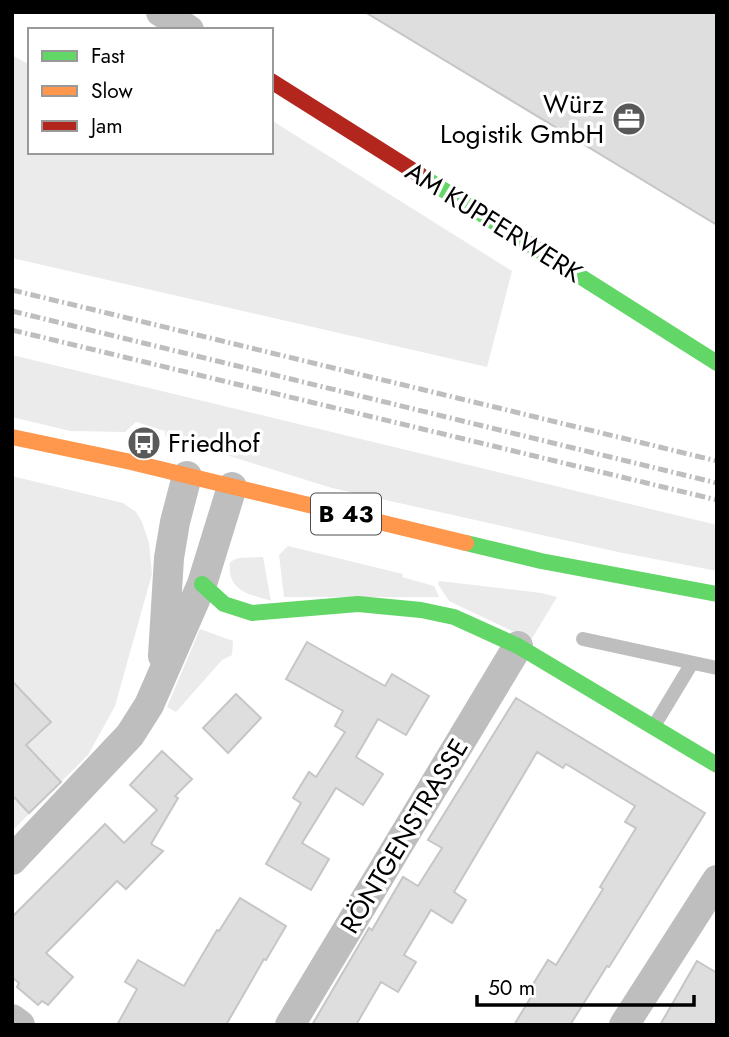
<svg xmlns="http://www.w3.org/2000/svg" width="729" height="1037" viewBox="0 0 729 1037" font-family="Jost,sans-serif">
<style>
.green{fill:#ebebeb}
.building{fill:#dedede;stroke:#c6c6c6;stroke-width:2}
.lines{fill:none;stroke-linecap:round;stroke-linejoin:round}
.lane{stroke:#bebebe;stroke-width:14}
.street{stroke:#bebebe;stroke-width:30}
.fast{stroke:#63d668;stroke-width:16}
.slow{stroke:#ff974d;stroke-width:16}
.jam{stroke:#b3261e;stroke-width:16}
.rail{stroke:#bebebe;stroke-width:5;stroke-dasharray:10 3.5 2 3.5;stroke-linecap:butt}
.labels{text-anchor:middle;stroke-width:7;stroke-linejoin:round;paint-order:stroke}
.shield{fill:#fff;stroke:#4c4c4c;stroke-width:2}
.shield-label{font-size:24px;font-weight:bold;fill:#000}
.poi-label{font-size:26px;fill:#000;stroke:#fff;text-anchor:end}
.street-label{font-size:26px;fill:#000;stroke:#fff}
</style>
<rect width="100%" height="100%" fill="#fff"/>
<g class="green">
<path d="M12,55l18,10v87h241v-32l241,151 -25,96 -475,-109z"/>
<path d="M12,355l705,170v46l-99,-19 -286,-64 -167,-52v-5l-29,-9 -11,10 -55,-1 -58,-14z"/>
<path d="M12,476l111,27 13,9 6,10 7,21 3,31 -37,132 -27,49 -76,76z"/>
<path d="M288,546l115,28 -1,3 32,9 5,11h-155l-5,-42z"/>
<path d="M263,557l8,44c-23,-7 -44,-10 -41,-39l8,-4z"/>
<path d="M439,581l102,12 16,4 -26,43 -82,-39 -11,-17z"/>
<path d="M200,629l33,12 -1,14 -10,5 -46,52 -9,-5z"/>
</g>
<g class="building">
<path d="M365,12h352v213z"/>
<path d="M307,642l78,44 7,-12 37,22 -23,39 -28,-16 -22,38 27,17 -20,31 -27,-17 -34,55 27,16 -18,31 -45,-26 35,-61 -8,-5 16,-26 7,5 29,-45 -10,-6 8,-15 -57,-32z"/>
<path d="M12,681l39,41 -25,23 35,37 -32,31 -17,-18z"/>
<path d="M236,694l25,24 -33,35 -25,-25z"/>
<path d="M516,698l189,115 -96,154 -2,-1 -37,59h-56l17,-28 -4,-3 21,-34 8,5 47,-76 -3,-2 36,-59 -11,-6 10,-16 -69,-42 -3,4 -26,-16 -83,140 12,8 -14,23 -21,-13 -27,45 12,7 -18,30 -17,-10 -25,43h-44l57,-97 3,2 31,-53 15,9 24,-38 -14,-8z"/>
<path d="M162,751l30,28 -17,17 3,2 -27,46 12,7 -37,38 -9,-8 -71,72 27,24 -25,28 -6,-4 -4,4 -21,-18 2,-4 -7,-6v-60l93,-93 19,19 33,-33 -27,-25z"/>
<path d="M240,898l46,28 -20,34 -2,-1 -38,66h-109l20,-36 -12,-7 13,-22 46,26 33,-56 2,1z"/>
<path d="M697,961l20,12v52h-57z"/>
</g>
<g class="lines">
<g class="lane">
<path d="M583,639l134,29"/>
<path d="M654,726l38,-63"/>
</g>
<g class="street">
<path d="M161,12l28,18"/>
<path d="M163,656l6,-98 6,-36 12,-46"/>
<path d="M12,860l118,-125 19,-30 53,-121 30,-97"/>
<path d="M12,1019l8,6"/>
<path d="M290,1025l228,-379"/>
<path d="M624,1025l93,-145"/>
</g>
<g class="fast">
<path d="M420,175l297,188"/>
<path d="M466,543l75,18 176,33"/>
<path d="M202,584l22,20 28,9 106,-9 63,6 33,7 64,29 199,119"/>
</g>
<path class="slow" d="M12,437l119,25 335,81"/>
<path class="jam" d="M271,81l149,94"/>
<g class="rail">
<path d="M12,290l705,171"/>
<path d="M12,311l705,172"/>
<path d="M12,330l705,170"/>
</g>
</g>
<defs>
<symbol id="office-disc" viewBox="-11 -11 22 22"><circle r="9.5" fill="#595959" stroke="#fff"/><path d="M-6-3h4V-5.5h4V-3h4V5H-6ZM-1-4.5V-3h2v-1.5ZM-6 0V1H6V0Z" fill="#fff"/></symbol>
<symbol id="bus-disc" viewBox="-11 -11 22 22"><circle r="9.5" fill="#595959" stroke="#fff"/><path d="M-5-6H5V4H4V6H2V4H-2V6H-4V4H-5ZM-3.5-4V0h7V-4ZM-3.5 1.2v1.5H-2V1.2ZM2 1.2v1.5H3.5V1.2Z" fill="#fff"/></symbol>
</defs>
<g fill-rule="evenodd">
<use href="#office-disc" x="610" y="100" width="38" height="38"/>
<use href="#bus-disc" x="125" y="424" width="38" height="38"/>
</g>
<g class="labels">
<rect class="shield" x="311" y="493.5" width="70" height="41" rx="5"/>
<g class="shield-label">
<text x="346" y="522">B 43</text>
</g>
<g class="poi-label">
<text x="604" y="113">Würz<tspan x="604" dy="30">Logistik GmbH</tspan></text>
<text x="168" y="452" text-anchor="start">Friedhof</text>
</g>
<g class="street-label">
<text transform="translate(494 222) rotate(32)" y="9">AM KUPFERWERK</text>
<text transform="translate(404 836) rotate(-59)" y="9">RÖNTGENSTRASSE</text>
</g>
</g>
<rect width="729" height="1037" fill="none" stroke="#000000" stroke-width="28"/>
<rect x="28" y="28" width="245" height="126" fill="#ffffff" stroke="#999999" stroke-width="2"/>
<rect x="42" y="51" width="35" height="10" fill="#63d668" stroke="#999999" stroke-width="2"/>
<text x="91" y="63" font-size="21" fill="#000000">Fast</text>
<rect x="42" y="86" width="35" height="10" fill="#ff974d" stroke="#999999" stroke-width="2"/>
<text x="91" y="98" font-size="21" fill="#000000">Slow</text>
<rect x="42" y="121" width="35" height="10" fill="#b3261e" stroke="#999999" stroke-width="2"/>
<text x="91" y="133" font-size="21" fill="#000000">Jam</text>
<path d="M477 995v10h217v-10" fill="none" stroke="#000000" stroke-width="3.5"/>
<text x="488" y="995" font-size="21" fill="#000000" stroke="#ffffff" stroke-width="5" paint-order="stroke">50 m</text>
</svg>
